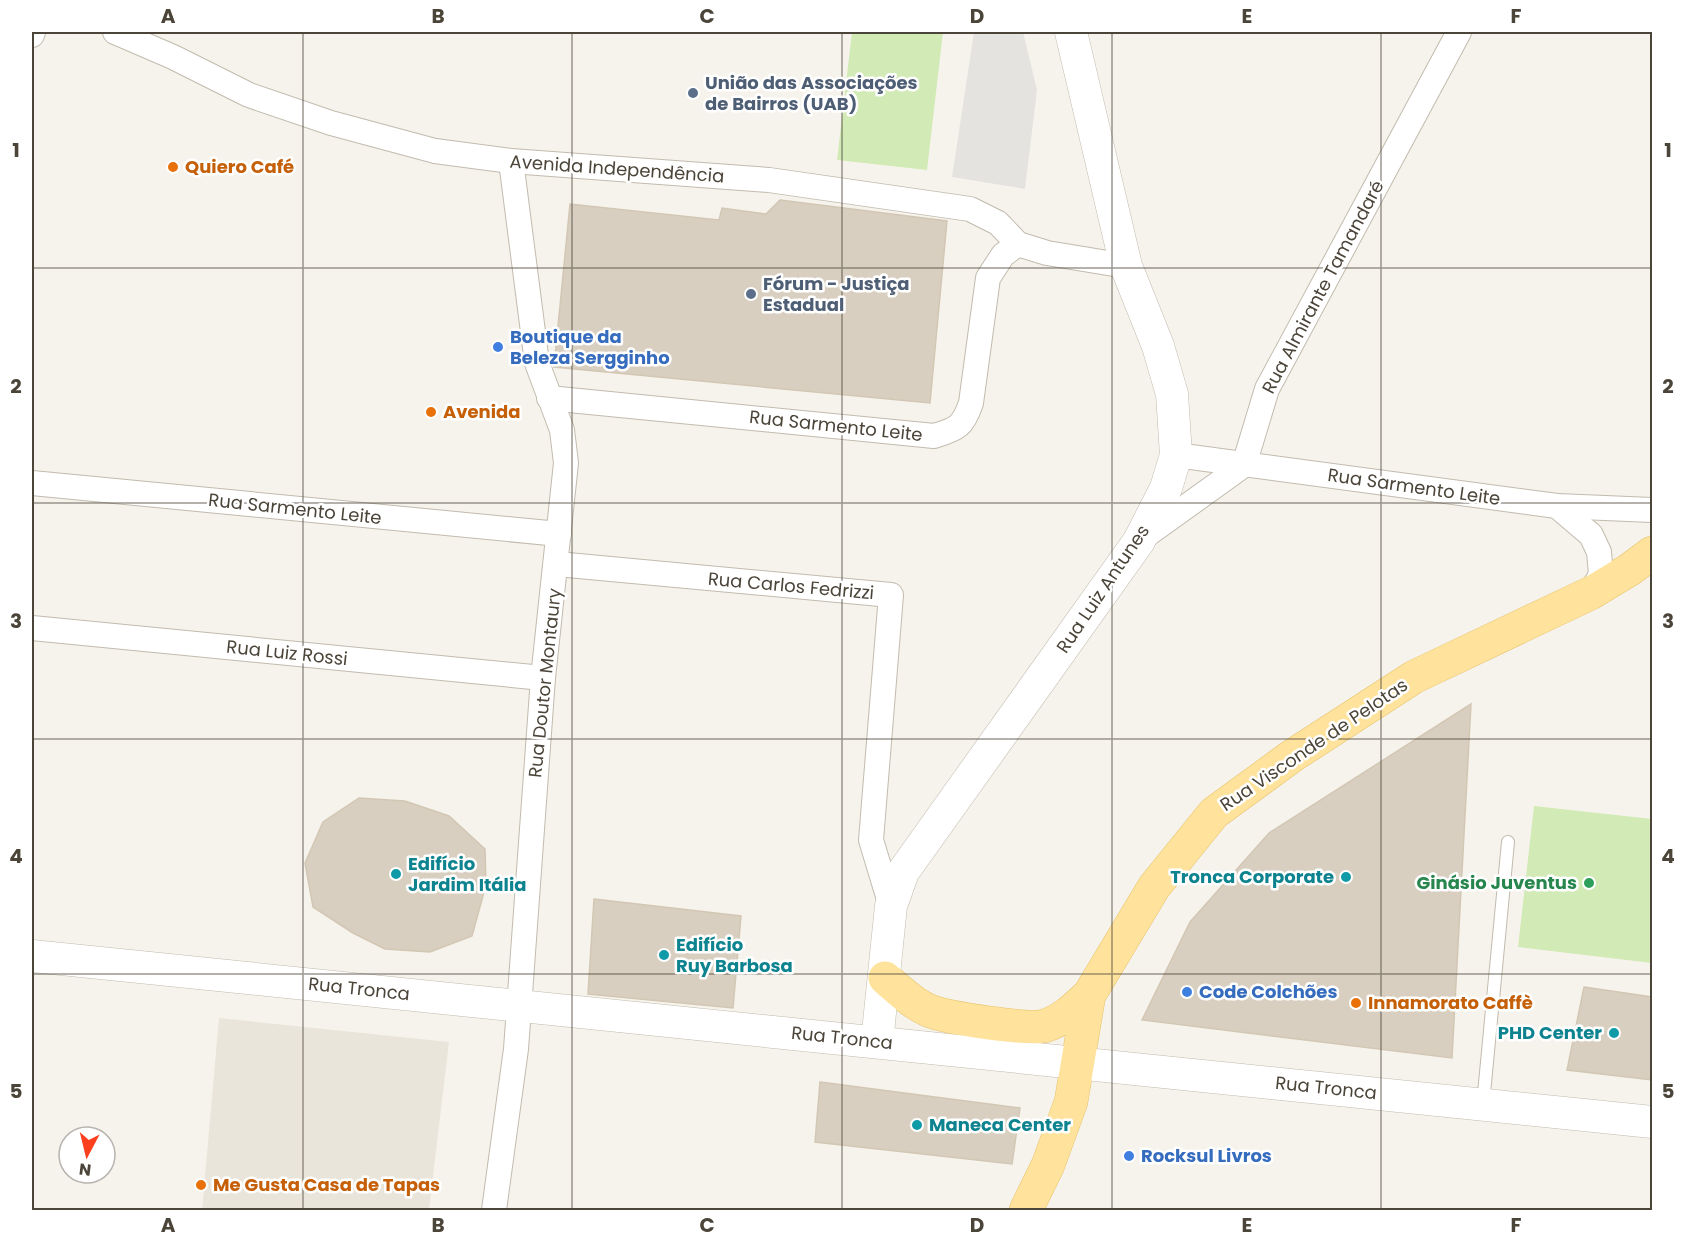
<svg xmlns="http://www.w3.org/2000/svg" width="1684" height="1242" viewBox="0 0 1684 1242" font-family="Poppins,sans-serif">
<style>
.residential{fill:#eae5da}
.green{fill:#d2eab5}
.parking{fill:#e5e3e0}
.building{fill:#d8cfc1;stroke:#d3c7b4;stroke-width:1.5}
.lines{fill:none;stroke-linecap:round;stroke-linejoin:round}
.service-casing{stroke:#c2bbae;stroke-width:14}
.minor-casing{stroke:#c2bbae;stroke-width:26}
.tertiary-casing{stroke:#c2bbae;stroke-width:33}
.primary-casing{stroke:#e6c16a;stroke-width:34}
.service{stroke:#fff;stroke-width:12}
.minor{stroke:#fff;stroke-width:24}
.tertiary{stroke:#fff;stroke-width:32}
.primary{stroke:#ffe39c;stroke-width:33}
.grid{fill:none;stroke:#4b4439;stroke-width:1.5;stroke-opacity:0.55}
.service-dot{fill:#5c6f8a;stroke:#fff;stroke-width:2}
.food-dot{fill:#e8710a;stroke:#fff;stroke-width:2}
.shop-dot{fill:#3f7fe0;stroke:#fff;stroke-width:2}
.culture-dot{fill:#0f9aa8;stroke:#fff;stroke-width:2}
.leisure-dot{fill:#2e9e5b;stroke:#fff;stroke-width:2}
.labels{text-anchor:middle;stroke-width:5;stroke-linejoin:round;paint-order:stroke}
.service-label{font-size:18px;font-weight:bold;fill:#4e5e75;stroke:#fff;text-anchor:start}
.food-label{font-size:18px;font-weight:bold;fill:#c56008;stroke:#fff;text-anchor:start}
.street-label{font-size:18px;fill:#4b4439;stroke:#fff}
.shop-label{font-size:18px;font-weight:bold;fill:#366cbe;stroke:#fff;text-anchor:start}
.culture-label{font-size:18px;font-weight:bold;fill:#0d838f;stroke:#fff;text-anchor:start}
.leisure-label{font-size:18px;font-weight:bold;fill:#27864d;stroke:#fff;text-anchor:end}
.neatline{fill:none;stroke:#4b4439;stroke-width:2}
.grid-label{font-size:20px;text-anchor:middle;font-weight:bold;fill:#4b4439}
</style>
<rect width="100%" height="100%" fill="#f6f3ec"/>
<path class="residential" d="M219,1018l230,24 -20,168h-227z"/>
<g class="green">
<path d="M852,32h91l-16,138 -90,-10z"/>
<path d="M1534,806l118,13v144l-134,-16z"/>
</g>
<path class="parking" d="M974,32h49l14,58 -12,99 -73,-12z"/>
<g class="building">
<path d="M780,200l167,21 -17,182 -376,-36 16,-163 149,16 3,-12 44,6z"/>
<path d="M1471,704l-19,354 -310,-38 48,-98 79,-89z"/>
<path d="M359,798l46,3 44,15 36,33 1,36 -14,51 -42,16 -45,-3 -32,-16 -40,-26 -8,-44 18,-41z"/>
<path d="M594,899l147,17 -8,92 -145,-14z"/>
<path d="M1584,987l68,10v83l-85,-10z"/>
<path d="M820,1082l200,26 -8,56 -197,-22z"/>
</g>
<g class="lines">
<defs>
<path id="service" d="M1483,1104l25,-262"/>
<g id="minor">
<path d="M115,32l58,25 76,38 82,28 104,28 76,10 258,19 201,29 28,14 20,21 29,9 79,13"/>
<path d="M32,35l1,-3"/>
<path d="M549,398l385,38c24,-7 29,-10 37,-33l17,-125 15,-23 15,-11"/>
<path d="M1176,455l381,51 95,4"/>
<path d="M32,483l527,51"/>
<path d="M1557,506l34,29 8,17 2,22 -10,19"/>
<path d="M1141,539l103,-74 23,-76 192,-357"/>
<path d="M557,564l334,31 -20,245 20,66"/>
<path d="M32,628l511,50"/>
<path d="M494,1210l22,-161 27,-371 23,-215 -4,-33 -25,-67 -26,-202"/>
</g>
<g id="tertiary">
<path d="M32,956l1620,166"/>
<path d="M877,1042l14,-136 12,-34 236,-331 27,-53 10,-33 -4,-61 -14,-48 -32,-80 -55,-234"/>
</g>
<g id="primary">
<path d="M885,978c14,12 28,26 45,33 18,7 96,19 114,15 18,-5 32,-19 45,-31"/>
<path d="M1026,1210l22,-45 23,-63 18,-107 65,-108 60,-74 78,-57 122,-79 177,-84 38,-23 23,-17"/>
</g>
</defs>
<use href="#service" class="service-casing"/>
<use href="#minor" class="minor-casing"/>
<use href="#tertiary" class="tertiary-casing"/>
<use href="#primary" class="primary-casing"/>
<use href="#service" class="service"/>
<use href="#minor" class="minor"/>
<use href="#tertiary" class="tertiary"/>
<use href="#primary" class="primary"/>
</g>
<path class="grid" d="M303,32v1178M572,32v1178M842,32v1178M1112,32v1178M1381,32v1178M32,268h1620M32,503h1620M32,739h1620M32,974h1620"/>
<g class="service-dot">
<circle cx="693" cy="93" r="6"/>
<circle cx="751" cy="294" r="6"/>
</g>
<g class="food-dot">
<circle cx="173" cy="167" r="6"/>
<circle cx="431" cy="412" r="6"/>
<circle cx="1356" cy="1003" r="6"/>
<circle cx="201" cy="1185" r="6"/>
</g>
<g class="shop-dot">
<circle cx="498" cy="347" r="6"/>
<circle cx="1187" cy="992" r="6"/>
<circle cx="1129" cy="1156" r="6"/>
</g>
<g class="culture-dot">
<circle cx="396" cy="874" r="6"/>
<circle cx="1346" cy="877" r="6"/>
<circle cx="664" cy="955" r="6"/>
<circle cx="1614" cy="1033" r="6"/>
<circle cx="917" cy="1125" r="6"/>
</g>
<circle class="leisure-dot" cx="1589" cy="883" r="6"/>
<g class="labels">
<g class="service-label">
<text x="705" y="89">União das Associações<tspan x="705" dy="21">de Bairros (UAB)</tspan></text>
<text x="763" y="290">Fórum - Justiça<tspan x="763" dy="21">Estadual</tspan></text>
</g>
<g class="food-label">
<text x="185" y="173">Quiero Café</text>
<text x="443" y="418">Avenida</text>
<text x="1368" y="1009">Innamorato Caffè</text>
<text x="213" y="1191">Me Gusta Casa de Tapas</text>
</g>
<g class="street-label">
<text transform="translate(617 169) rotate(4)" y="6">Avenida Independência</text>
<text transform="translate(1323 287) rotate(-62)" y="6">Rua Almirante Tamandaré</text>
<text transform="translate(836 426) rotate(6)" y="6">Rua Sarmento Leite</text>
<text transform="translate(1414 487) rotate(8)" y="6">Rua Sarmento Leite</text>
<text transform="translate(295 509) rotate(6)" y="6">Rua Sarmento Leite</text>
<text transform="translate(791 586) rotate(5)" y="6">Rua Carlos Fedrizzi</text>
<text transform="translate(1103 589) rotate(-56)" y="6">Rua Luiz Antunes</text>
<text transform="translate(287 653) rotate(6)" y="6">Rua Luiz Rossi</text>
<text transform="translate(545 683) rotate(-84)" y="6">Rua Doutor Montaury</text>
<text transform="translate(1314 745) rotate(-34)" y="6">Rua Visconde de Pelotas</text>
<text transform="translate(359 989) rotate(6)" y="6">Rua Tronca</text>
<text transform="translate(842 1038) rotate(6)" y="6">Rua Tronca</text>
<text transform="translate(1326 1088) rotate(6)" y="6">Rua Tronca</text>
</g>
<g class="shop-label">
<text x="510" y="343">Boutique da<tspan x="510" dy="21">Beleza Sergginho</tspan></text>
<text x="1199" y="998">Code Colchões</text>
<text x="1141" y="1162">Rocksul Livros</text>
</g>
<g class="culture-label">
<text x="408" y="870">Edifício<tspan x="408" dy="21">Jardim Itália</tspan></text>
<text x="1334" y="883" text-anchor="end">Tronca Corporate</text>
<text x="676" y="951">Edifício<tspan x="676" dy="21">Ruy Barbosa</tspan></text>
<text x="1602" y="1039" text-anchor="end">PHD Center</text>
<text x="929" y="1131">Maneca Center</text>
</g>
<g class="leisure-label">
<text x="1577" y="889">Ginásio Juventus</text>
</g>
</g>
<rect width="1684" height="1242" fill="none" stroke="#ffffff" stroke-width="66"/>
<g transform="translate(87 1155) rotate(187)"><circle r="28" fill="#ffffff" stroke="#b7b4b0" stroke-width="1.5"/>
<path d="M0-4.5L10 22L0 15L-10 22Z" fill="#fc3f1d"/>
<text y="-9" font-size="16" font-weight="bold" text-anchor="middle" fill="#4b4439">N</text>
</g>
<rect x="33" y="33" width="1618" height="1176" class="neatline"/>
<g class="grid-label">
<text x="168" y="23">A</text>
<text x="438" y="23">B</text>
<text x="707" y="23">C</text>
<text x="977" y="23">D</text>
<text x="1247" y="23">E</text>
<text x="1516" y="23">F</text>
<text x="16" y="157">1</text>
<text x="1668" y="157">1</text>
<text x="16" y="393">2</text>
<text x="1668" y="393">2</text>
<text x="16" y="628">3</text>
<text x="1668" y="628">3</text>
<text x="16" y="863">4</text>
<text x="1668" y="863">4</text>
<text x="16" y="1098">5</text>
<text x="1668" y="1098">5</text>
<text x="168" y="1232">A</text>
<text x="438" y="1232">B</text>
<text x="707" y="1232">C</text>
<text x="977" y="1232">D</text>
<text x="1247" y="1232">E</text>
<text x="1516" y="1232">F</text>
</g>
</svg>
